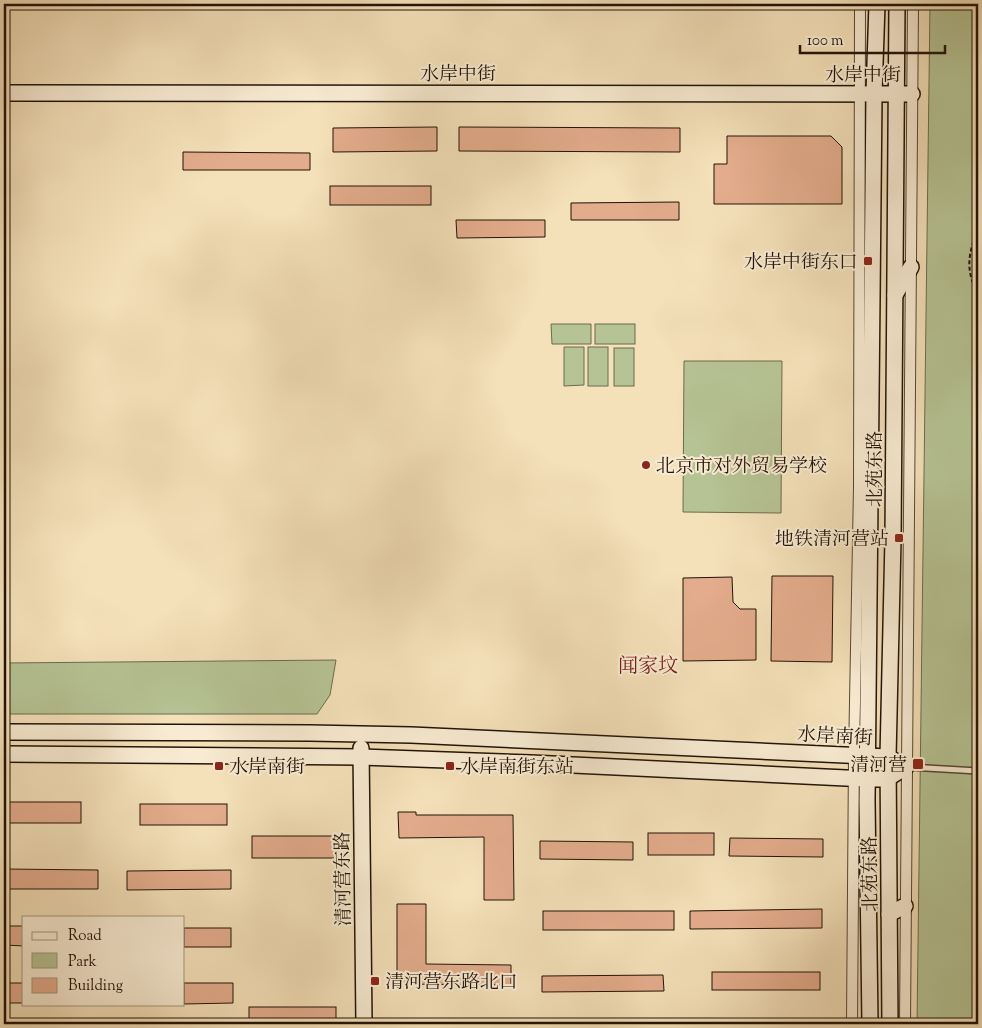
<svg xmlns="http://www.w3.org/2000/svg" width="982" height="1028" viewBox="0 0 982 1028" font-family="'Sorts Mill Goudy','Noto Serif SC',serif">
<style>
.green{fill:#b6c394;stroke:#6c6b4e}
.building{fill:#e3ac8c;stroke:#221308}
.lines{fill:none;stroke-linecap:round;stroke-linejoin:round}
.lane-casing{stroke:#564634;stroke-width:8}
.street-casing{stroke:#564634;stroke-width:12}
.secondary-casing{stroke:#221308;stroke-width:18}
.path{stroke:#221308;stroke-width:2;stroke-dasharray:4 2.5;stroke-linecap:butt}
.lane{stroke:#f8ebd2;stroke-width:5}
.street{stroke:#f8ebd2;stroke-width:10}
.secondary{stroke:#f8ebd2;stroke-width:15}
.poi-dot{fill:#8f2418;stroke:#f8ebd2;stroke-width:2}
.labels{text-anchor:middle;stroke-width:4;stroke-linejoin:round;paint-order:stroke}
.street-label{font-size:19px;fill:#221308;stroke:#f8ebd2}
.poi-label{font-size:19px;fill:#221308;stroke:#f8ebd2;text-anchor:start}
.neighbourhood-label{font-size:20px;fill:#7a1f14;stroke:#f8ebd2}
</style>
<rect width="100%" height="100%" fill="#f4e0b9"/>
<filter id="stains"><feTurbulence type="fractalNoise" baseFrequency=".004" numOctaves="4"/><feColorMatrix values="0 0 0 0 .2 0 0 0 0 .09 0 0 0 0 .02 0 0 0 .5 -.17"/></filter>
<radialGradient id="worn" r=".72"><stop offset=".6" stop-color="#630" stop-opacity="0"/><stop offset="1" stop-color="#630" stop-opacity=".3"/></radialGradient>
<g class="green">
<path d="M930,4h48v1020h-61z"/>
<path d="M551,324h40v20h-39z"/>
<rect x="595" y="324" width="40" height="20"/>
<path d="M564,347h20v38l-20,1z"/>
<rect x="588" y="347" width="20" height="39"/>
<rect x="614" y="348" width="20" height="38"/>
<path d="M684,361h98l-1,152 -98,-1z"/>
<path d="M336,660l-6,35 -13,19h-313v-51z"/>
</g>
<g class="building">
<path d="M437,127v24l-104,1v-24z"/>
<path d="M459,127l221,1v24l-221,-1z"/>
<path d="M727,136h104l11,11v57h-128v-40h13z"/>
<path d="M183,152l127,1v17h-127z"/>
<rect x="330" y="186" width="101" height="19"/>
<path d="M679,202v18h-108v-17z"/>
<path d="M456,220h89v17l-88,1z"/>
<path d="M772,576h61l-1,86 -61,-1z"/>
<path d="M732,577l1,25 7,7h16v51l-73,1v-83z"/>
<rect x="4" y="802" width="77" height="21"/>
<rect x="140" y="804" width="87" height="21"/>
<path d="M398,812h18v3h97l1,85h-30v-63l-85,1z"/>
<rect x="648" y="833" width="66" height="22"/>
<rect x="252" y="836" width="83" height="22"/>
<path d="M730,838l93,1v18l-94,-1z"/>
<path d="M540,841l93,1v18l-93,-1z"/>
<path d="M4,869l94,1v19h-94z"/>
<path d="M231,870v19l-104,1v-19z"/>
<path d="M397,904h29v60l85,1v20l-114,-1z"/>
<path d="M822,909v19l-132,1v-18z"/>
<rect x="543" y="911" width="131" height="19"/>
<path d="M4,926h20v20l-20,-1z"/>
<rect x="184" y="928" width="47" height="19"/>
<rect x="712" y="972" width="108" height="18"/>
<path d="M663,975l1,16 -122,1v-16z"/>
<rect x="4" y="983" width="20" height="20"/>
<path d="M184,983h49v20l-49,1z"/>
<rect x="249" y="1007" width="87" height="17"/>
</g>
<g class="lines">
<defs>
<path id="lane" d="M909,767l69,4"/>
<g id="street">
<path d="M852,1024l2,-268 5,-269 1,-483"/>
<path d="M905,1024l8,-1020"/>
</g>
<g id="secondary">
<path d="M4,93l908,1"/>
<path d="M895,295l16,-28"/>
<path d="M4,732l306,1 101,2 477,22 18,10 -19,12h-20l-336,-16 -170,-6 -357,-3"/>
<path d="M361,748l3,276"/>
<path d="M889,914l16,-8"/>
<path d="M870,1024l-3,-223 7,-707 3,-90"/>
<path d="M890,1024l-2,-267 5,-218 4,-535"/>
</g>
</defs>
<use href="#lane" class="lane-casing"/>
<use href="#street" class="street-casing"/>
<use href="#secondary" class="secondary-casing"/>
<path class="path" d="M978,229c-10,25 -13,41 0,65"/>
<use href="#lane" class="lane"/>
<use href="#street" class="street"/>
<use href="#secondary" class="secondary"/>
</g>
<g class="poi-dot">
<rect x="863" y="256" width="10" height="10" rx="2.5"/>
<circle cx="646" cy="465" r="5"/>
<rect x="894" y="533" width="10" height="10" rx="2.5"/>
<rect x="912" y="758" width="12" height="12" rx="2.5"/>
<rect x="214" y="761" width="10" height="10" rx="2.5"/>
<rect x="445" y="761" width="10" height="10" rx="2.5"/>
<rect x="370" y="976" width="10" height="10" rx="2.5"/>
</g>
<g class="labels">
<g class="street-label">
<text x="458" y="80">水岸中街</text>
<text x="863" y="81">水岸中街</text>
<text transform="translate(874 469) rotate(-90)" y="7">北苑东路</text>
<text transform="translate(835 735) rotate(3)" y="7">水岸南街</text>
<text transform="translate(869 874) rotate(-91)" y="7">北苑东路</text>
<text transform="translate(342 879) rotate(-91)" y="7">清河营东路</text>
</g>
<g class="poi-label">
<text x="858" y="268" text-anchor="end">水岸中街东口</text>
<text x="656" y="472">北京市对外贸易学校</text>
<text x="889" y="545" text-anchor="end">地铁清河营站</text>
<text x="907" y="771" text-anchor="end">清河营</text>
<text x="229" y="773">水岸南街</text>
<text x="460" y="773">水岸南街东站</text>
<text x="385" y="988">清河营东路北口</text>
</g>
<g class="neighbourhood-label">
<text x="648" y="672">闻家坟</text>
</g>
</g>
<rect width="982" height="1028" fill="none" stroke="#f4e0b9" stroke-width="20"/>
<rect x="5" y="5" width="972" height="1018" fill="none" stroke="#221308" stroke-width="2.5"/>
<rect x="10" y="10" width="962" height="1008" fill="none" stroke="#221308"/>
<rect x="22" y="916" width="162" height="90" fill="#f8ebd2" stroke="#a29581"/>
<rect x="32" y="932" width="25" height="8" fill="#f8ebd2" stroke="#a29581"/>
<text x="68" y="940" font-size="15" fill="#221308">Road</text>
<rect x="32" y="953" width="25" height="15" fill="#b6c394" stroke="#a29581"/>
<text x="68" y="966" font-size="15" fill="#221308">Park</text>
<rect x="32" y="978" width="25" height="15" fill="#e3ac8c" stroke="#a29581"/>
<text x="68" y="990" font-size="15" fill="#221308">Building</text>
<path d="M800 45v8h145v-8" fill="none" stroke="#221308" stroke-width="2.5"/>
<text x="807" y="45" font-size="15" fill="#221308" stroke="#f8ebd2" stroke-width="4" paint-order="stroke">100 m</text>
<rect width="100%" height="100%" filter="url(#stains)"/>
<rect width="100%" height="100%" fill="url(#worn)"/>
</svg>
